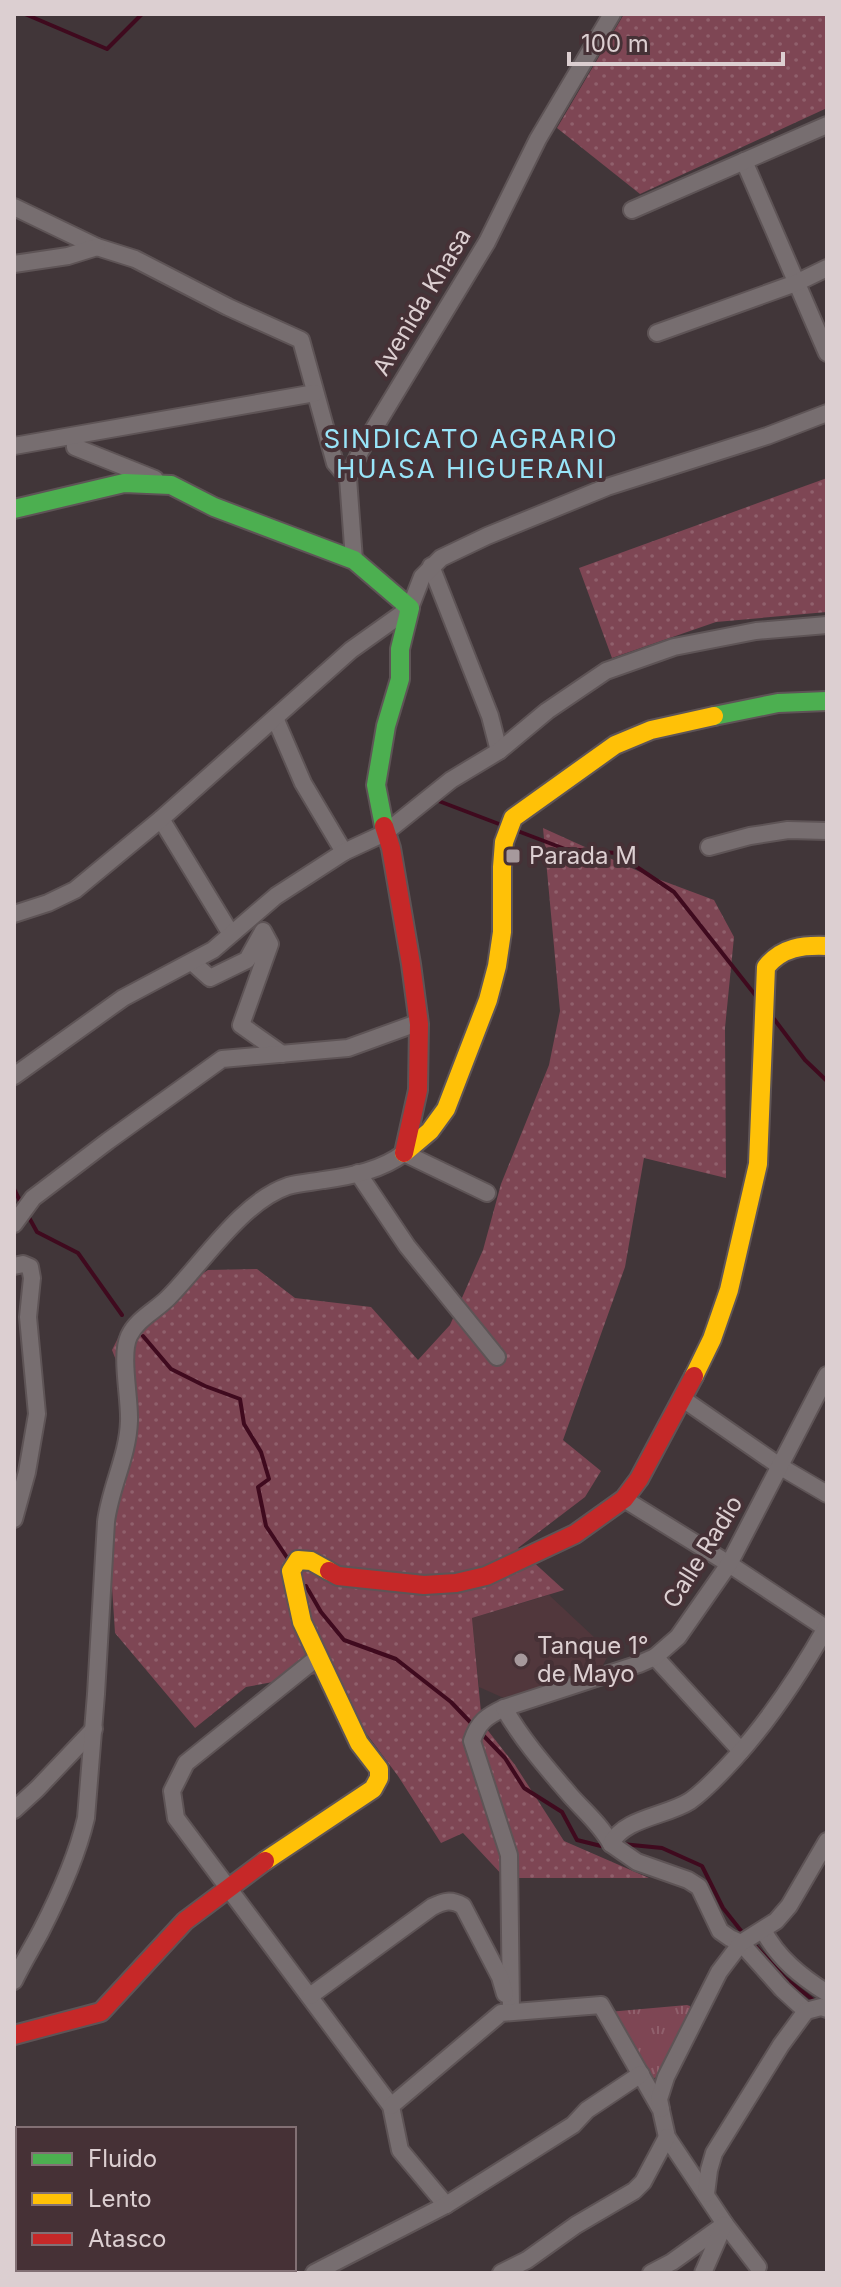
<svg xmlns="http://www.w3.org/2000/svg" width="841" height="2287" viewBox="0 0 841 2287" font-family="Inter,sans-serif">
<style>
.built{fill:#51373c}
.grass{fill:url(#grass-dots)}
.park{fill:url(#park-tufts)}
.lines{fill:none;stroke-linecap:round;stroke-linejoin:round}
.stream{stroke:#3f0a1e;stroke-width:4}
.street-casing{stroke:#5e5456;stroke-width:20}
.fast-casing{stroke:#5e5456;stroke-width:22}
.slow-casing{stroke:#5e5456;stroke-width:22}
.jam-casing{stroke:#5e5456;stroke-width:22}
.street{stroke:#776e70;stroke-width:16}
.fast{stroke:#4caf50;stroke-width:18}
.slow{stroke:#ffc107;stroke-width:18}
.jam{stroke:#c62828;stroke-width:18}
.poi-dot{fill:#a6999c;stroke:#463136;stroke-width:3}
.labels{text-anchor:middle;stroke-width:8;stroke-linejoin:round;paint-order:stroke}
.street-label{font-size:24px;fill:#dccfd1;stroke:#463136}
.poi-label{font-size:24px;fill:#dccfd1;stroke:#463136;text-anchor:start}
.neighbourhood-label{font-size:26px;letter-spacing:2px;fill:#98e4f8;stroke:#463136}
</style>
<defs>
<pattern id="grass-dots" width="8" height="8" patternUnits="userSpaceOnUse" patternTransform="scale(2)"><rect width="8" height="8" fill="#7e4654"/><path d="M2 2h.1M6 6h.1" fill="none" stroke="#90606c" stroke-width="1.8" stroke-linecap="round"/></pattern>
<pattern id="park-tufts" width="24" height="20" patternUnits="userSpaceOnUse" patternTransform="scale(2)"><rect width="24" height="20" fill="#7e4654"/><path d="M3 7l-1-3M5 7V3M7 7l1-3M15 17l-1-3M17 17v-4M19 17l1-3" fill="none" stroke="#90606c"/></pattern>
</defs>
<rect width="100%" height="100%" fill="#413639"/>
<path class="built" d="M549,1595l61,57 -8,15 -22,10 -74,22 -27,-12 -7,-69z"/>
<g class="grass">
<path d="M624,14h203v94l-187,86 -83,-66z"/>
<path d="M827,478v134l-111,10 -104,36 -33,-90z"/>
<path d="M543,828l104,47 67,25 20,37 -9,91 1,150 -82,-20 -19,109 -62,173 38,31 -16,26 -67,51 46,42 -92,28 10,105 33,42 49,76 85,37h-144l-42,-45 -22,10 -43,-67 -77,-103 -75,14 -51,41 -80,-95 -5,-77 9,-91 14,-61 -21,-54 13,-26 83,-54 49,-1 38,29 76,9 47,53 32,-35 33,-75 18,-66 48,-119 11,-54z"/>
</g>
<path class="park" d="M687,2005l3,1 1,5 -33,66 -11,3 -39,-68z"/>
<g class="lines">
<g class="stream">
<path d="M25,14l82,35 35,-35"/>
<path d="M436,800l63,24"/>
<path d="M515,830l50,19 51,4 58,39 82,104"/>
<path d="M774,1019l31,41 22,21"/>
<path d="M14,1189l8,16"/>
<path d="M26,1212l11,20 41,21 44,62"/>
<path d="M143,1336l28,33 34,17 35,13 4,25 17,28 8,27 -11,8 8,39 22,33"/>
<path d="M306,1586l15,26 23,28 52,19 55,43 22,23"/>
<path d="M479,1731l26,27 19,30 38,24 15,28 24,6"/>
<path d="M622,1844l40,4 40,18 21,42 19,24"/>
<path d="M752,1942l33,36 32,25"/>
</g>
<defs>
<g id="street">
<path d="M744,161l83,192"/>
<path d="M14,207l83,40 38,12 93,48 73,33 34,123 13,15"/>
<path d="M632,210l195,-85"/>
<path d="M14,264l54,-8 29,-9"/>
<path d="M657,333l139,-50 31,-15"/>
<path d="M74,436l1,11 80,32"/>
<path d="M14,446l301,-53"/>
<path d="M354,560l-6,-82 13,-28 126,-208 51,-103 74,-125"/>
<path d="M431,566l59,150 9,35"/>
<path d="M275,718l28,65 41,69"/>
<path d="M161,819l70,115"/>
<path d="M709,847l41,-11 38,-6 39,1"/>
<path d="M14,914l34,-11 27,-13 86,-71 190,-169 59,-42 12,-31 19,-19 46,-22 120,-49 160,-51 60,-23"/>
<path d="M192,962l18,16 37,-18 16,-29 7,13 -29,81 41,29"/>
<path d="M14,1076l109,-78 90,-48 63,-54 68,-44 41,-19 66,-53 48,-29 48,-40 59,-40 68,-24 82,-16 71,-6"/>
<path d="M358,1173l49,73 90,111"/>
<path d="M14,1224l19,-26 75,-57 114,-82 126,-11 69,-25"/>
<path d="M14,1266l9,-2 7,3 2,11 -4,39 9,97 -10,58 -13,47"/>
<path d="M683,1399l98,68 46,27"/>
<path d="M624,1499l105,65 98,65"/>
<path d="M318,1657l-132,106 -14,28 4,27 215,288 9,44 46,55"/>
<path d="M655,1657l86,94"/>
<path d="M504,1708c-17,8 -26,14 -32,33l37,114 2,156"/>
<path d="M14,1810l23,-21 57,-60"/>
<path d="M611,1844c-10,-19 -27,-33 -41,-49 -24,-28 -48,-55 -66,-87l135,-44 16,-7 23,-20 51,-73 98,-189"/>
<path d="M763,1930c15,28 37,46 64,63"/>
<path d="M14,1981c8,-17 18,-33 27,-50 18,-35 36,-75 45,-113l10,-124 10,-172c4,-34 22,-66 23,-101 1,-23 -9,-66 0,-85 8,-17 26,-25 39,-38 34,-34 73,-96 120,-112 11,-3 24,-4 36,-6 28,-4 58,-10 80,-27l83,40"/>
<path d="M310,1996l122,-89c12,-6 19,-8 31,-1l37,71 5,17"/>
<path d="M806,2011l-24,-22 -41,-46 -11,-5 -10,-7 -21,-44 -11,-7 -51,-18 -26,-18c12,-26 56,-28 79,-43 17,-12 31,-28 45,-43 37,-41 65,-84 92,-132"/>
<path d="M806,2011l15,-4 6,2"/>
<path d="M391,2106l110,-93 100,-8 60,105 6,27 58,87 33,43"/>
<path d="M661,2109l-2,-10 7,-22 53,-105 22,-29 35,-22 13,-15 38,-65"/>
<path d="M706,2194l3,-24 5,-17 67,-108 25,-34"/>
<path d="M314,2273l132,-68 127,-80 14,-15 54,-36"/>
<path d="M501,2273l26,-13 49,-35 58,-34 9,-9 24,-45"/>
<path d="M651,2273l21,-11 53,-38"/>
<path d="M703,2273l21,-48"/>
</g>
<g id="fast">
<path d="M14,509l110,-26 47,2 43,22 140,53 56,48 -10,41v30l-14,47 -10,59 8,41"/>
<path d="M714,716l64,-13 49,-2"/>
</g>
<g id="slow">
<path d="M404,1153l26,-22 16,-22 42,-109 9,-34 5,-34v-65l2,-25 9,-24 102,-73 36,-15 63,-14"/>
<path d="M694,1376l18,-37 17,-49 29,-126 8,-197c16,-20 37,-22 61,-21"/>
<path d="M265,1861l108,-72 6,-11v-9l-20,-26 -57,-121 -11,-51 7,-11 13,1 18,10"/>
</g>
<g id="jam">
<path d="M384,826l7,22 20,116 8,60 -1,66 -14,63"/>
<path d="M329,1571l9,5 86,9 32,-2 30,-7 89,-42 49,-35 15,-20 55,-103"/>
<path d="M14,2035l87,-23 84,-91 80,-60"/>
</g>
</defs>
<use href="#street" class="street-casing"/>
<use href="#fast" class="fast-casing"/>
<use href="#slow" class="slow-casing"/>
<use href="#jam" class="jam-casing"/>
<use href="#street" class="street"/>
<use href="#fast" class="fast"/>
<use href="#slow" class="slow"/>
<use href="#jam" class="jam"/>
</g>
<g class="poi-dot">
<rect x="505" y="848" width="16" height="16" rx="4"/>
<circle cx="521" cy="1660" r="8"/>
</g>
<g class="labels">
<g class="street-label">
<text transform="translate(422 302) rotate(-59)" y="8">Avenida Khasa</text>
<text transform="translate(703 1552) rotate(-58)" y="8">Calle Radio</text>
</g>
<g class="poi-label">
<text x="529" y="864">Parada M</text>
<text x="537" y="1654">Tanque 1°<tspan x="537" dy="28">de Mayo</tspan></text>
</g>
<g class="neighbourhood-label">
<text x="471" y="448">SINDICATO AGRARIO<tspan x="471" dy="30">HUASA HIGUERANI</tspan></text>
</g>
</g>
<rect width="841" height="2287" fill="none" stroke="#dccfd1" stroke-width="32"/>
<rect x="16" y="2127" width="280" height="144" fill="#463136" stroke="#827074" stroke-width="2"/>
<rect x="32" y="2153" width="40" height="12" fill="#4caf50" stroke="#827074" stroke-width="2"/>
<text x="88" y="2167" font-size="24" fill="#dccfd1">Fluido</text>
<rect x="32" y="2193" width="40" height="12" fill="#ffc107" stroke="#827074" stroke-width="2"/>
<text x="88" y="2207" font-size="24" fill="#dccfd1">Lento</text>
<rect x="32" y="2233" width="40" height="12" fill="#c62828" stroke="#827074" stroke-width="2"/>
<text x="88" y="2247" font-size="24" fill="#dccfd1">Atasco</text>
<path d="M569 52v12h214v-12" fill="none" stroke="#dccfd1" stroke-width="4"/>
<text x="581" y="52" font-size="24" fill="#dccfd1" stroke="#463136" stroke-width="6" paint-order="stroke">100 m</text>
</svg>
